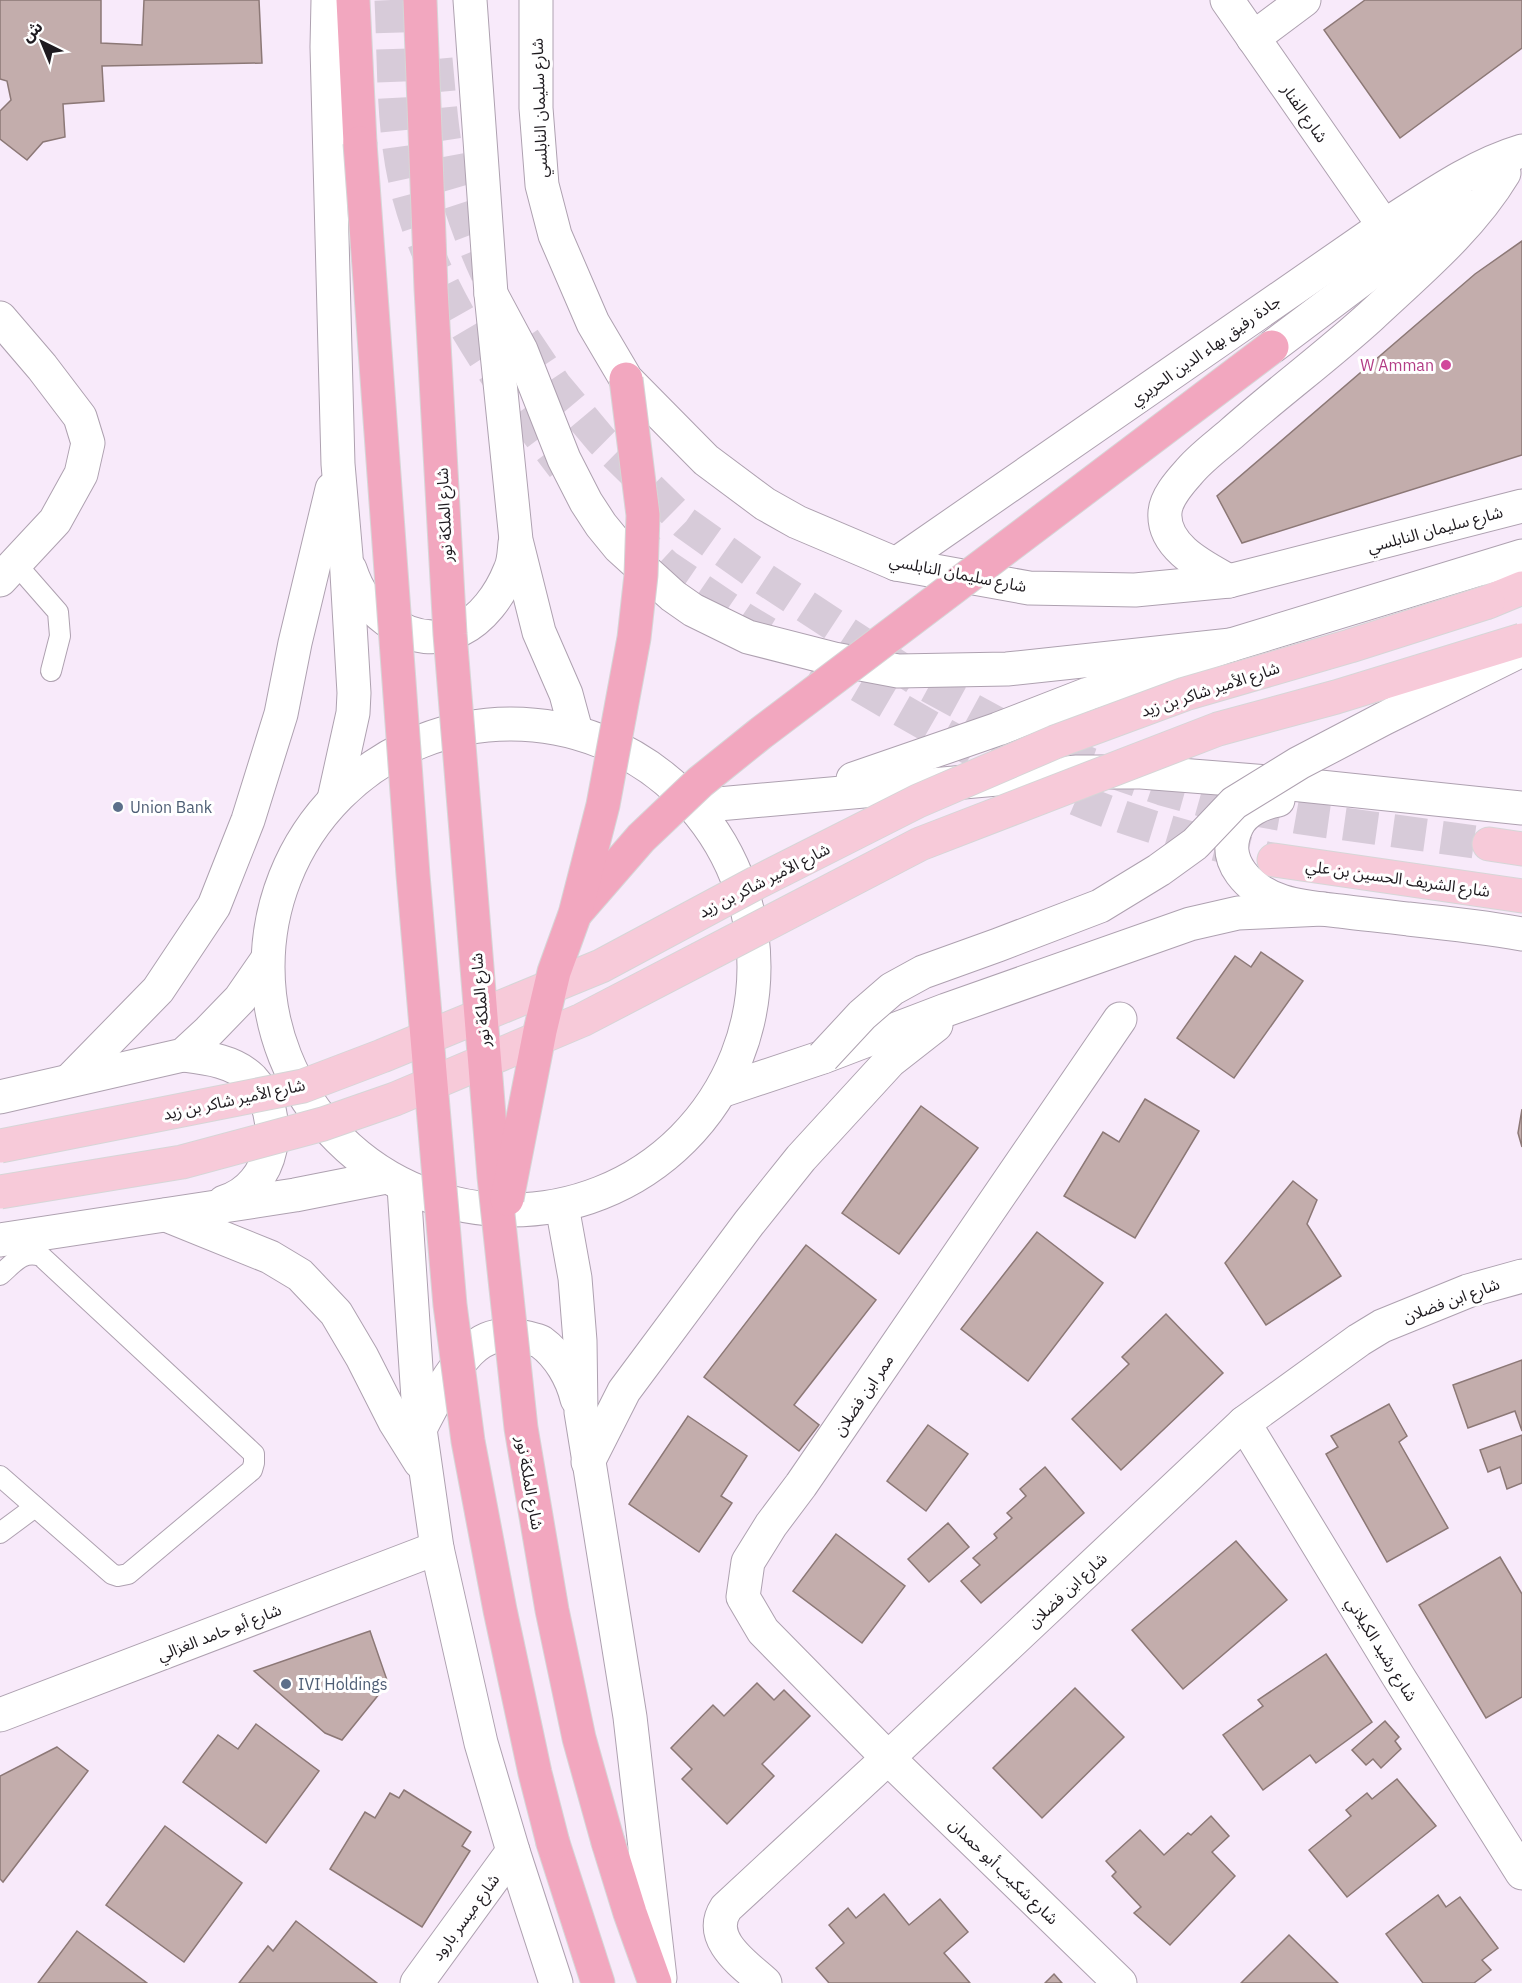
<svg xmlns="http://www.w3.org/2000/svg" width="1522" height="1983" viewBox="0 0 1522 1983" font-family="'IBM Plex Sans','Noto Sans Arabic',sans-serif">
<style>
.building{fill:#c3adac;stroke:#8c7876;stroke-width:1.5}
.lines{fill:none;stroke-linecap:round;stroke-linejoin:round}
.primary-tunnel{stroke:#d7cbd9;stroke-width:33;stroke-dasharray:33 16;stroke-linecap:butt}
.lane-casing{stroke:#aea1b0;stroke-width:22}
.street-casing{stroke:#aea1b0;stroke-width:35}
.secondary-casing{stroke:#aea1b0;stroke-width:35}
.primary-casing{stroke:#d6d6d7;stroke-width:35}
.highway-casing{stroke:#d6d6d7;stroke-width:35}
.lane{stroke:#fff;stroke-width:20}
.street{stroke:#fff;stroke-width:33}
.secondary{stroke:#fff;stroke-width:33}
.primary{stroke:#f7cad9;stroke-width:33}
.highway{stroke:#f2a7bf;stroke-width:33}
.secondary-bridge-casing{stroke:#aea1b0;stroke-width:35;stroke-linecap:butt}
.primary-bridge-casing{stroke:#d6d6d7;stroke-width:35;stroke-linecap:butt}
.highway-bridge-casing{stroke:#d6d6d7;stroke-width:35;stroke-linecap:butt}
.secondary-bridge{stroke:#fff;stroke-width:33}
.primary-bridge{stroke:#f7cad9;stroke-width:33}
.highway-bridge{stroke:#f2a7bf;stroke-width:33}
.hotel-dot{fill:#d1479c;stroke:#fff;stroke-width:2}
.service-dot{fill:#5c6f8a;stroke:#fff;stroke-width:2}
.labels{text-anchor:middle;stroke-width:6;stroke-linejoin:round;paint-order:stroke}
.street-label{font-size:16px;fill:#1e1a1f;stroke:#fff}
.hotel-label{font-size:16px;fill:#b23c85;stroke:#fff;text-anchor:end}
.service-label{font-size:16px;fill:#4e5e75;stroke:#fff;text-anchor:start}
</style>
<rect width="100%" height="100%" fill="#f8eafa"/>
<g class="building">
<path d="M0,0h101v43l41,2 2,-45h115l3,63 -160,3 2,35 -41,3 2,33 -22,5 -16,18 -27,-21v-28l11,-11 -4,-19 -7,-2z"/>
<path d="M1365,0h157v48l-122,90 -76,-108z"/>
<path d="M1522,241v214l-280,88 -25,-47 258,-222z"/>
<path d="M1261,952l42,29 -69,97 -57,-40 58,-82 16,11z"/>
<path d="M1145,1099l54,32 -64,107 -71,-42 39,-64 16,10z"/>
<path d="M921,1106l57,42 -79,106 -57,-41z"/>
<path d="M1522,1109v38l-4,-14z"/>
<path d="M1293,1181l24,19 -10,24 34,52 -75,49 -41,-62z"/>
<path d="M1037,1232l66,51 -75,98 -67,-52z"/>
<path d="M806,1245l70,55 -82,105 25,20 -20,26 -95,-74z"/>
<path d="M1166,1314l57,59 -102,97 -49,-51 57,-55 -7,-7z"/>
<path d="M1522,1360v71l-7,-20 -47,17 -15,-43z"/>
<path d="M1389,1404l18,32 -8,6 49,86 -61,34 -61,-108 12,-7 -7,-11z"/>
<path d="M688,1416l59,40 -26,40 11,7 -33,49 -70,-48z"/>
<path d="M928,1425l40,29 -42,57 -39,-30z"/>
<path d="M1522,1435v48l-15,6 -7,-22 -12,5 -8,-22z"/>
<path d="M1045,1467l39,46 -103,90 -20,-22 19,-16 -7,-7 24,-20 -3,-4 18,-16 -5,-5 19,-17 -6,-7z"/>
<path d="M948,1523l21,24 -40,35 -21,-23z"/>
<path d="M836,1534l69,52 -43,57 -69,-52z"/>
<path d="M1236,1541l51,59 -104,89 -51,-59z"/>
<path d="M1500,1557l22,37v103l-36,21 -67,-113z"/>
<path d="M370,1631l18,52 -46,57 -17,-7 -71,-62z"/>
<path d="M1326,1654l46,68 -56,41 -6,-8 -47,35 -40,-55 40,-29 -5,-6z"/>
<path d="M757,1683l17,17 10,-10 26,26 -48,48 12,12 -47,48 -45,-45 10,-10 -21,-21 42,-43 11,11z"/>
<path d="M1075,1688l49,49 -82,81 -49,-50z"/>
<path d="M1385,1721l14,16 -4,4 6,8 -20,19 -8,-9 -7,6 -14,-15z"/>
<path d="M256,1724l63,47 -53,72 -83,-61 35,-47 20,14z"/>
<path d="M57,1747l31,24 -85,111 -3,-3v-103z"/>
<path d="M1397,1779l39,47 -89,71 -38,-47 42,-34 -5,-6 21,-17 5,6z"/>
<path d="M404,1790l67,42 -9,14 8,5 -48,76 -92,-58 35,-57 10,6 15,-25 9,5z"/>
<path d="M1211,1816l18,20 -17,16 23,24 -65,69 -36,-32 7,-6 -29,-31 4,-4 -10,-11 34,-31 24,25 24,-22 3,2z"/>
<path d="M165,1826l77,57 -58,79 -78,-57z"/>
<path d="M884,1894l25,31 31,-26 28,33 -24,21 26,30h-141l-13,-15 28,-25 -15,-18 19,-17 8,10z"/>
<path d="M1438,1895l8,12 14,-10 38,51 -16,12 9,10 -17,13h-51l-37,-49z"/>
<path d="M296,1921l81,62h-138l29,-37 5,5z"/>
<path d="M77,1931l70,52h-109z"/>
<path d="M1289,1935l49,48h-97z"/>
<path d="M1054,1974l8,9h-17z"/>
</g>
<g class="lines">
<g class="primary-tunnel">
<path d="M391,0c3,61 1,127 15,186 26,106 92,196 157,281"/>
<path d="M436,59c4,40 6,80 16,119 9,33 21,65 35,96"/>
<path d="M524,339l31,46 46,55 84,83 73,52 163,107 92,50 77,32 72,25 43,12 96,17 188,26"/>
<path d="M625,528l41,38 76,52 25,15"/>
<path d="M817,661c84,49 167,100 257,137 64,28 133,44 200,62"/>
</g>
<defs>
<g id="lane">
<path d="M16,564l42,48 2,24 -9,35"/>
<path d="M0,1275c14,-12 22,-25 41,-19l213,198v9l-2,7 -124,104 -10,2 -6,-2 -112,-98"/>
<path d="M0,1533l35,-26"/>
</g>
<g id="street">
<path d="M536,0v108l6,77 13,50 38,88 33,56 80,81 59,44 32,18 99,42 133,24 106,2 94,-9 293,-75"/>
<path d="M1227,0l157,226"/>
<path d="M1253,38l51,-38"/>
<path d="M0,318l42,49 38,50 8,26 -7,31 -26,47 -55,59"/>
<path d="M1272,347l190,-143"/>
<path d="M896,564l488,-338c44,-28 88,-60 138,-75"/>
<path d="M1229,581c-25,-14 -67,-34 -64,-69 1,-14 14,-29 23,-39 12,-15 29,-27 44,-40 45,-40 94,-76 139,-117 47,-44 100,-88 133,-143"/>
<path d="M1244,1423l154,253 124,197"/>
<path d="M0,1715l437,-167"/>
<path d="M417,1983l96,-132"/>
<path d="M765,1983c-21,-19 -59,-44 -39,-75l162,-150 356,-335 115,-83 23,-14 86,-35 54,-15"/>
<path d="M1120,1983l-232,-225 -125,-127 -20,-34 5,-35 23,-37 30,-40 319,-466"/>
</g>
<g id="secondary">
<path d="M328,0l-1,47 11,417 8,92 8,137 -1,20 -19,86"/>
<path d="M470,0l21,294 25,246 23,92 27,62 10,37"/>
<path d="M491,294l30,56 43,109 22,43 15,23 18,22 54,49 20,14 55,27 86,22 64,12 109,-2 224,-24"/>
<path d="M350,569c8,24 17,36 37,51 52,40 102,3 123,-50 4,-8 4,-18 5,-27"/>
<circle cx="511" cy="967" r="243"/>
<path d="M853,779l145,-50 90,-35 143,-49 291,-89"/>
<path d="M1278,800c-16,3 -34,11 -41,26 -8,17 -7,32 4,47 24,32 62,34 99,38 23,3 46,5 68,8 38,4 76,8 114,15"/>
<path d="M696,806l381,-34h64l141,11 240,25"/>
<path d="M183,1055c24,3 51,6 69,24 35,37 23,108 -28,123"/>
<path d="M70,1080l88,-90 56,-84 34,-86 33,-106 14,-71 37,-154"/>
<path d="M721,1091l102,-34 123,-47 244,-86 48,-11 85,-4"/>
<path d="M0,1097l183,-42 26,-24 31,-32 27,-39"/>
<path d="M404,1187l16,242 17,119 44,195 32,108 43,132"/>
<path d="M562,1206l13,72 5,63 1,71 49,305 30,261"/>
<path d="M166,1215l104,42 30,18 36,38 26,44 33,65 25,40"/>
<path d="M0,1240l295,-45 91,-18"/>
<path d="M420,1429c14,-27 28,-55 49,-77 17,-18 36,-20 59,-14 4,1 9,2 13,4 18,13 31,36 36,57"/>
<path d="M588,1462l36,-71 125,-168 52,-65 89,-97 46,-36"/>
</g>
<g id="primary">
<path d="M1488,602l34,-14"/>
<path d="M1489,844l33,5"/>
<path d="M1274,860l248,36"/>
</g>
<g id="highway">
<path d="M353,0l7,143"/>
<path d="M608,1842l22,71 25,70"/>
<path d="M553,1843l45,140"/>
</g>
</defs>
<use href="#lane" class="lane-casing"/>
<use href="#street" class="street-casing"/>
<use href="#secondary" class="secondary-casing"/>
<use href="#primary" class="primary-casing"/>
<use href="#highway" class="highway-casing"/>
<use href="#lane" class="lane"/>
<use href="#street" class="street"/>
<use href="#secondary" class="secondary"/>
<use href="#primary" class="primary"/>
<use href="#highway" class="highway"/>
<defs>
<path id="secondary-bridge" d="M823,1057l39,-42 30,-26 31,-17 75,-27 102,-39 59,-36 36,-26 39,-41 65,-40 84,-44 139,-69"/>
<g id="primary-bridge">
<path d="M0,1146l303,-60 79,-30 219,-90 155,-83 162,-82 137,-59 130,-48 165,-48 138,-44"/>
<path d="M0,1192l182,-30 141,-38 72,-25 187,-79 338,-176 298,-115 118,-32 186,-57"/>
</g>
<g id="highway-bridge">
<path d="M420,0l11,289 19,345 44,543 27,251 31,182 27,128 29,104"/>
<path d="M360,143l53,732 37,430 18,136 32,169 35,163 18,70"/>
<path d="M575,914l66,-76 59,-56 61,-49 511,-386"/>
<path d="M507,1199l33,-168 14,-59 21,-58 28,-109 31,-167 7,-63 2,-60 -17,-136"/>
</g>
</defs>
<use href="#secondary-bridge" class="secondary-bridge-casing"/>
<use href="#primary-bridge" class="primary-bridge-casing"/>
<use href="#highway-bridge" class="highway-bridge-casing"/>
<use href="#secondary-bridge" class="secondary-bridge"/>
<use href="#primary-bridge" class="primary-bridge"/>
<use href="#highway-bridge" class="highway-bridge"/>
</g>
<circle class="hotel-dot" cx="1446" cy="365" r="6"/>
<g class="service-dot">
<circle cx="118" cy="807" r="6"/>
<circle cx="286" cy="1684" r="6"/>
</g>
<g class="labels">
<g class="street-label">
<text transform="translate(539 108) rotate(-92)" y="6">شارع سليمان النابلسي</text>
<text transform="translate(1305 113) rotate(55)" y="6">شارع الفنار</text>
<text transform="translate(1205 350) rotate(-35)" y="6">جادة رفيق بهاء الدين الحريري</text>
<text transform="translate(444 515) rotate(-93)" y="6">شارع الملكة نور</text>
<text transform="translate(1435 529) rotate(-15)" y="6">شارع سليمان النابلسي</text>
<text transform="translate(958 573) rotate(11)" y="6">شارع سليمان النابلسي</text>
<text transform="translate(1210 689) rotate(-18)" y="6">شارع الأمير شاكر بن زيد</text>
<text transform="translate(1398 878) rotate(8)" y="6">شارع الشريف الحسين بن علي</text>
<text transform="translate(764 880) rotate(-27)" y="6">شارع الأمير شاكر بن زيد</text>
<text transform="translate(480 1000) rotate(-95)" y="6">شارع الملكة نور</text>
<text transform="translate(234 1099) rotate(-12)" y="6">شارع الأمير شاكر بن زيد</text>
<text transform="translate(1451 1300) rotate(-20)" y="6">شارع ابن فضلان</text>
<text transform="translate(863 1395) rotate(-56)" y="6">ممر ابن فضلان</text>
<text transform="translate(530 1483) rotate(80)" y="6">شارع الملكة نور</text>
<text transform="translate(1067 1590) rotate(-43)" y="6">شارع ابن فضلان</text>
<text transform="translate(219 1632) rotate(-21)" y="6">شارع أبو حامد الغزالي</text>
<text transform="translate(1382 1649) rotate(58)" y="6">شارع رشيد الكيلاني</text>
<text transform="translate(1004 1871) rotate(44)" y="6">شارع شكيب أبو حمدان</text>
<text transform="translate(465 1917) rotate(-54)" y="6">شارع ميسر بارود</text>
</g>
<g class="hotel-label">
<text x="1434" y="371">W Amman</text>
</g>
<g class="service-label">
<text x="130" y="813">Union Bank</text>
<text x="298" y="1690">IVI Holdings</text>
</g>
</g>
<g transform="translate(42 42) rotate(317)" stroke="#ffffff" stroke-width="4.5" paint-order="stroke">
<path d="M0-4.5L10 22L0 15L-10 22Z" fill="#1e1a1f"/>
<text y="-9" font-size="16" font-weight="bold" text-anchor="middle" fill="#1e1a1f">ش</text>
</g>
</svg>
